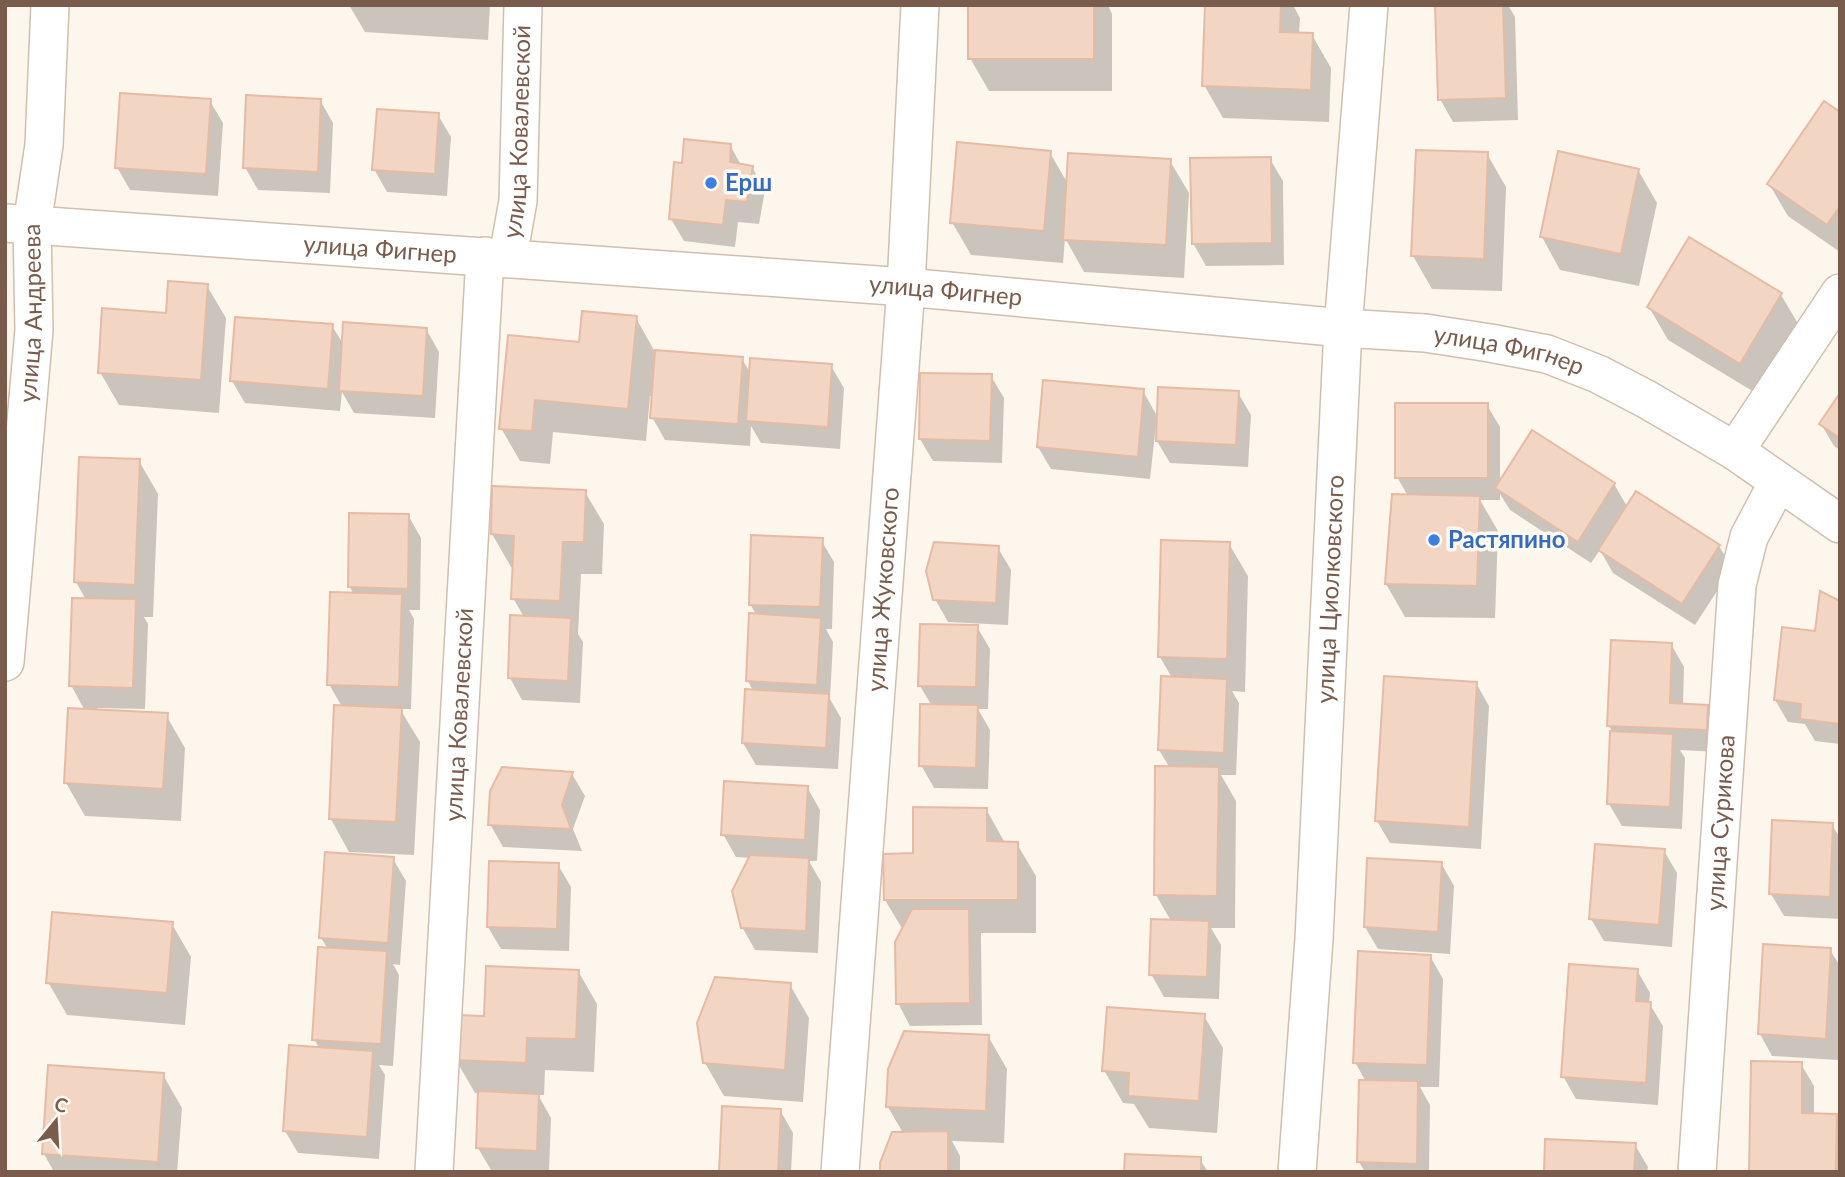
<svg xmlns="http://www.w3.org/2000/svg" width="1845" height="1177" viewBox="0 0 1845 1177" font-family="Lato,sans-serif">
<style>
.shadow{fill:#0003}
.building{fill:#f3d5c3;stroke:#e6bba3;stroke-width:2}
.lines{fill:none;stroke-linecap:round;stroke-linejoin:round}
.minor-casing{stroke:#d1beb0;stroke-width:40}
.minor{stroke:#fff;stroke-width:37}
.shop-dot{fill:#3f7fe0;stroke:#fffaf3;stroke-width:2.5}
.labels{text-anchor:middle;stroke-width:7;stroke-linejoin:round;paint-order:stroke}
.street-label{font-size:24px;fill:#7a5c4d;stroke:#fffaf3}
.shop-label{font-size:24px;font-weight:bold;fill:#366cbe;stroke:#fffaf3;text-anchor:start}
</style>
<rect width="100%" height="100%" fill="#fdf6ec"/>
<g class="shadow">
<path d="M349,5h141l-2,35 -123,-8z"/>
<path d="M970,5h138l4,9v77h-123l-19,-33z"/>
<path d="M1206,5h87l7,13 -1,16 13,1 19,33 -2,54 -106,-4 -19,-33z"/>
<path d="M1437,5h71l7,12 3,103 -65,2 -13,-23z"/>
<path d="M320,100l13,23 -3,70 -72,-3 -13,-23z"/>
<path d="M210,101l13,22 -5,73 -88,-6 -13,-23z"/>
<path d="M1840,114v138l-52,-36 -19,-32z"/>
<path d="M438,115l13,22 -4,59 -60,-4 -13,-23z"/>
<path d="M730,145l11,20 11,2 13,23 -6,34 -21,-2 -3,25 -51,-6 -13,-22 13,-54z"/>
<path d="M1050,153l18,31 102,-23 19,32 -5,85 -100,-6 -19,-34 -2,25 -92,-8 -19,-33z"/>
<path d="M1487,154l19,33 -4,104 -70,-2 -19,-33z"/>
<path d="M1270,159l13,22 1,84 -78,1 -13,-23z"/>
<path d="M1638,170l19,33 -18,83 -79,-16 -18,-33z"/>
<path d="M207,286l19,32 -7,95 -100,-8 -19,-33z"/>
<path d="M1781,295l19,32 -41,68 -91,-55 -19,-33z"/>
<path d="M636,318l19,34 87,7 9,15 80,-8 13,22 -4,61 -79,-6 -10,-17 -1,20 -85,-6 -13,-23 2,-21h-4l-4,45 -93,-9 -3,32 -30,-3 -19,-33 79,-84z"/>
<path d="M332,326l12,19 82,-16 13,23 -4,66 -81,-5 -12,-21 -2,19 -95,-8 -13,-22z"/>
<path d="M991,376l13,22 -2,65 -69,-2 -13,-22z"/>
<path d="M1143,391l14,25 -7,63 -99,-10 -13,-22z"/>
<path d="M1238,393l13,22 -3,52 -78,-4 -13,-22z"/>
<path d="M1840,396v54l-6,-4 -13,-22z"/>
<path d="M1487,405l13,22v56l33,-51 81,52 14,24 91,38 13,22 -37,57 -82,-52 -13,-23 -9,13 -81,-53 -10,-16v6h-20l18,31 -3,87 -90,-1 -19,-33 22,-88 -11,-19z"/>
<path d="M139,461l19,33 -5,123h-9l4,7 -3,85 -48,-1v3l69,4 19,33 -4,73 -96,-5 -19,-33 19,-72 -14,-26 15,-85 -10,-18z"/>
<path d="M585,492l19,32 -2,50h-21l-3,60 5,8 -3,61 -58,-3 -12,-22 14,-61 -11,-19 1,-31h-3l-19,-33z"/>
<path d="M408,515l13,23 -1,72h-11l5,9 -3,90h-11l20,33 -6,113 -65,-3 -18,-33 11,-112 -13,-23 25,-89 -4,-8z"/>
<path d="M821,540l13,22 -2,67h-6l7,13 -3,57 11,19 -3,51 -82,-4 -13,-22 11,-51 -7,-12 10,-64 -7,-12z"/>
<path d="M1229,544l19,32 -3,116 -13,-1 7,12 -3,72h-15l15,26 -1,127h-24l10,17 -2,54 -55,-2 -13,-23 20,-53 -15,-26 14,-127 -11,-18 13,-72 -12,-21z"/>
<path d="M998,548l13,22 -3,55 -60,-3 -13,-23z"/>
<path d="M1840,603v141l-25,-3 -10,-17 -17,-2 -13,-22 42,-67z"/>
<path d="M977,627l13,22 -2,60h-10l12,21 -2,59 -54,-1 -13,-23 11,-59 -12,-20z"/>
<path d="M1671,644l13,23 -1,39 24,1 13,22 -1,23 -39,-2 5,8 -3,71 -60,-3 -13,-22 3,-72 -3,-7z"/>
<path d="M1476,683l13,23 -8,143 -91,-6 -13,-22z"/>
<path d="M503,768l69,6 13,22 -12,33 9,22 -79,-4 -13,-23z"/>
<path d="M807,787l13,23 -3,51h-8l12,21 -3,71 -63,-3 -13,-23 9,-69 -15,-1 -13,-23z"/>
<path d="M986,809l19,34 12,1 19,32v57h-55l1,92 -72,1 -12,-23 5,-73 -18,-30 29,-45z"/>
<path d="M1832,825l8,13v81l-56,-3 -13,-22z"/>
<path d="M1664,851l13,22 -5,74 -68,-6 -13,-22z"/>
<path d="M393,859l13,22 -6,84 -7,-1 6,11 -6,91 -14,-1 6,10 -6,84 -81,-6 -13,-22 35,-82 -6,-10 14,-90 -7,-11z"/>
<path d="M1441,863l13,23 -4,68 -72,-5 -13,-22z"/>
<path d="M558,865l13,22 -2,64 -68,-2 -13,-22z"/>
<path d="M172,924l19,33 -6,68 -118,-10 -19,-33z"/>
<path d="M1830,950l10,16 -2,94 -66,-4 -12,-22z"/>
<path d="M1430,956l13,23 -4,108h-19l10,18 -1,67h-64l-6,-10 7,-80 -11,-20z"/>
<path d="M1637,970l13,23 -1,10 14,23 -5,79 -82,-6 -13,-23z"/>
<path d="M578,971l19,33 -3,68 -49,-2 -1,25h-6l13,23 -2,54 -58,-2 -13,-22 2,-55h-5l-19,-33 30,-42z"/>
<path d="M790,985l19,33 -6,84 -79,-6 -19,-33z"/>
<path d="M1204,1016l19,32 -6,85 -68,-5 -15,-24 -11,-1 -19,-33z"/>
<path d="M988,1036l19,33 -3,74 -52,-2 8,15v16h-79l22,-39 -15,-26z"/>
<path d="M1801,1064l13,22v29l22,1 4,7v49h-89z"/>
<path d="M163,1075l19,33 -5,64h-123l-10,-18z"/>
<path d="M780,1110l13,23 -2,39h-71z"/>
<path d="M1635,1145l13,22 -1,5h-101z"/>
<path d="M1200,1159l8,13h-82z"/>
</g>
<g class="building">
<rect x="968" y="5" width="126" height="54"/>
<path d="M1205,5h76l-1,27 33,1 -2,57 -109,-4z"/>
<path d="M1435,5h68l3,93 -68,2z"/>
<path d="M120,93l91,6 -5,75 -91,-6z"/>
<path d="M246,95l75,4 -3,73 -75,-4z"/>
<path d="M1824,101l16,11v94l-13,19 -60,-41z"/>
<path d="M377,109l62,4 -4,61 -63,-4z"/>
<path d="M684,139l47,5 -1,18 23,4 -6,36 -21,-2 -3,25 -54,-6 5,-57 8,1z"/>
<path d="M957,142l94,9 -7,80 -94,-8z"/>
<path d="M1416,150l72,2 -4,107 -73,-3z"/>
<path d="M1558,151l81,18 -18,85 -81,-17z"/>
<path d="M1068,153l103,6 -5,86 -103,-5z"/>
<path d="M1271,157l1,86 -80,1 -2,-86z"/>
<path d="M1689,237l93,56 -42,71 -93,-57z"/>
<path d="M168,281l40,3 -7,96 -103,-7 4,-65 64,5z"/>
<path d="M582,311l55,5 -9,93 -93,-9 -3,31 -33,-2 9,-94 71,7z"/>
<path d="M235,317l98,7 -5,65 -98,-8z"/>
<path d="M343,322l84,6 -4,68 -84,-5z"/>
<path d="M655,350l88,7 -5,67 -88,-6z"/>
<path d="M750,358l82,6 -4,63 -82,-6z"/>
<path d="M920,373l72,1 -2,67 -71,-2z"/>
<path d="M1043,380l101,9 -6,68 -101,-10z"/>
<path d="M1158,387l81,4 -3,54 -80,-4z"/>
<path d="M1840,393v45l-21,-14z"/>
<rect x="1395" y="403" width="93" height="75"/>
<path d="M1532,430l83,53 -37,59 -83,-54z"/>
<path d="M79,457l61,2 -5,126 -61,-3z"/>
<path d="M492,486l94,4 -2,52h-21l-3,59 -49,-2 3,-63 -23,-2z"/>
<path d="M1636,491l84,54 -38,59 -84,-54z"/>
<path d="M1392,494l88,2 -3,90 -92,-2z"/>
<path d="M349,513l60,1 -1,75 -60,-2z"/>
<path d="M751,535l72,3 -3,69 -71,-2z"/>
<path d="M1161,540l69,2 -3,117 -69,-2z"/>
<path d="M934,542l65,4 -3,57 -63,-3 -7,-29z"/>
<path d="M1820,591l20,10v123l-40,-5 1,-15 -27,-4 8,-73 33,4z"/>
<path d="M330,592l72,2 -3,93 -72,-2z"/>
<path d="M72,598l64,1 -3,89 -64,-2z"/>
<path d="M749,613l72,5 -4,67 -71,-4z"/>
<path d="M510,615l61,3 -3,63 -60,-3z"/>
<path d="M920,624l58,1 -2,62 -58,-1z"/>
<path d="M1611,640l61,3 -2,60 38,2 -1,25 -100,-4z"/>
<path d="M1161,676l66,3 -3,74 -66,-3z"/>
<path d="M1384,676l93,6 -8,145 -94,-6z"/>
<path d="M745,689l84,5 -3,54 -84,-5z"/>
<path d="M920,704l58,1 -2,63 -57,-2z"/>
<path d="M334,705l68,3 -6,114 -67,-3z"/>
<path d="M68,708l100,5 -5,76 -99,-6z"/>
<path d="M1610,731l63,3 -3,73 -63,-3z"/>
<path d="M1155,766l64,1 -2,129 -63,-1z"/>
<path d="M502,767l71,5 -11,33 9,24 -83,-4 2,-34z"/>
<path d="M724,781l84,5 -3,54 -84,-5z"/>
<path d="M913,807l74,1v33l31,1v58h-134l-1,-46 30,-1z"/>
<path d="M1772,820l61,3 -3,74 -61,-3z"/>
<path d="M1595,844l70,5 -6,76 -70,-6z"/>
<path d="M325,852l69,5 -6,86 -69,-5z"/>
<path d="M750,855l59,3 -3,73 -65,-3 -9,-37z"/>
<path d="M1367,858l75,4 -4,70 -74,-5z"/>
<path d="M489,861l70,2 -2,66 -70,-2z"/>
<path d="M912,909h57l1,94 -74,1 -1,-62z"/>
<path d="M52,912l121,10 -6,71 -121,-10z"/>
<path d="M1151,919l58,2 -2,56 -58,-2z"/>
<path d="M1763,944l68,4 -5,91 -68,-5z"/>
<path d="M318,947l69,4 -6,93 -69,-4z"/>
<path d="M1358,951l73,4 -4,110 -74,-2z"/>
<path d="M1569,964l69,5 -2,32 15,1 -5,81 -85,-6z"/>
<path d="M486,966l93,4 -3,69 -49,-1 -1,25 -72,-3 2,-45 28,1z"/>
<path d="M715,977l76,6 -6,87 -82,-7 -6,-40z"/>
<path d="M1107,1007l98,7 -6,87 -71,-5 1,-23 -27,-2z"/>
<path d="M904,1031l85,4 -3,76 -100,-4 2,-38z"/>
<path d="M289,1045l84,6 -6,86 -84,-6z"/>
<path d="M1751,1061l51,1v51l35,1 -1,58h-87z"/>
<path d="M48,1065l116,8 -6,89 -116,-8z"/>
<path d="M1359,1080l59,1 -1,83 -60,-2z"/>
<path d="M478,1091l61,3 -2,57 -61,-3z"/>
<path d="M722,1106l59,3 -3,63h-59z"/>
<path d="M948,1131v41h-68v-9l12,-31z"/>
<path d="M1545,1139l91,4 -2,29h-90z"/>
<path d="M1125,1154l76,3v15h-77z"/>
</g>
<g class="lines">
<defs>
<g id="minor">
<path id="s1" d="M5,223l901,64 437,41 82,5 65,10 57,11 51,20 48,25 89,52 105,73"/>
<path id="s2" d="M508,257l10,-56 5,-196"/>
<path d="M1735,451l105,-158"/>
<path id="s3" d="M5,662l29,-332 -2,-105 12,-80 6,-140"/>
<path id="s4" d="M434,1172l51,-916"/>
<path id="s5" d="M840,1172l66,-885 14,-282"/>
<path id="s6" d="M1297,1172l17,-233 29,-611 26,-323"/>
<path id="s7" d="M1697,1172l40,-587 12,-48 29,-55"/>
</g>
</defs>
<use href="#minor" class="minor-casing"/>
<use href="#minor" class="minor"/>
</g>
<g class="shop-dot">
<circle cx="711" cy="183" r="7"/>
<circle cx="1434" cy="540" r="7"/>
</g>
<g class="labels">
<g class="street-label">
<text dy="8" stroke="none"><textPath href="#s2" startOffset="126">улица Ковалевской</textPath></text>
<text dy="8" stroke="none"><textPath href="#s1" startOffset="376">улица Фигнер</textPath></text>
<text dy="8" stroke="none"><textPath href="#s1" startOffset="943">улица Фигнер</textPath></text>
<text dy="8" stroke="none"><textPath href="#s3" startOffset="350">улица Андреева</textPath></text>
<text dy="8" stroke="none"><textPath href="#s1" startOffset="1510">улица Фигнер</textPath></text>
<text dy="8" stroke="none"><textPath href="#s6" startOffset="584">улица Циолковского</textPath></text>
<text dy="8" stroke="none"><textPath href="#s5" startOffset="584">улица Жуковского</textPath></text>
<text dy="8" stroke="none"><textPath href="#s4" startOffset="458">улица Ковалевской</textPath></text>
<text dy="8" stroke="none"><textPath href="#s7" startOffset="350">улица Сурикова</textPath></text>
</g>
<g class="shop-label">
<text x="725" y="191">Ерш</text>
<text x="1448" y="548">Растяпино</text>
</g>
</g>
<rect width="1845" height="1177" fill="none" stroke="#7a5c4d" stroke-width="14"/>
<g transform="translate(56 1121) rotate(18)" stroke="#fffaf3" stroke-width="5" paint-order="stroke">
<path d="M0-5L12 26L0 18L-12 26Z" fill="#7a5c4d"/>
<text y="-10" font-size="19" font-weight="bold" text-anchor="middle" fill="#7a5c4d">С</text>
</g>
</svg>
